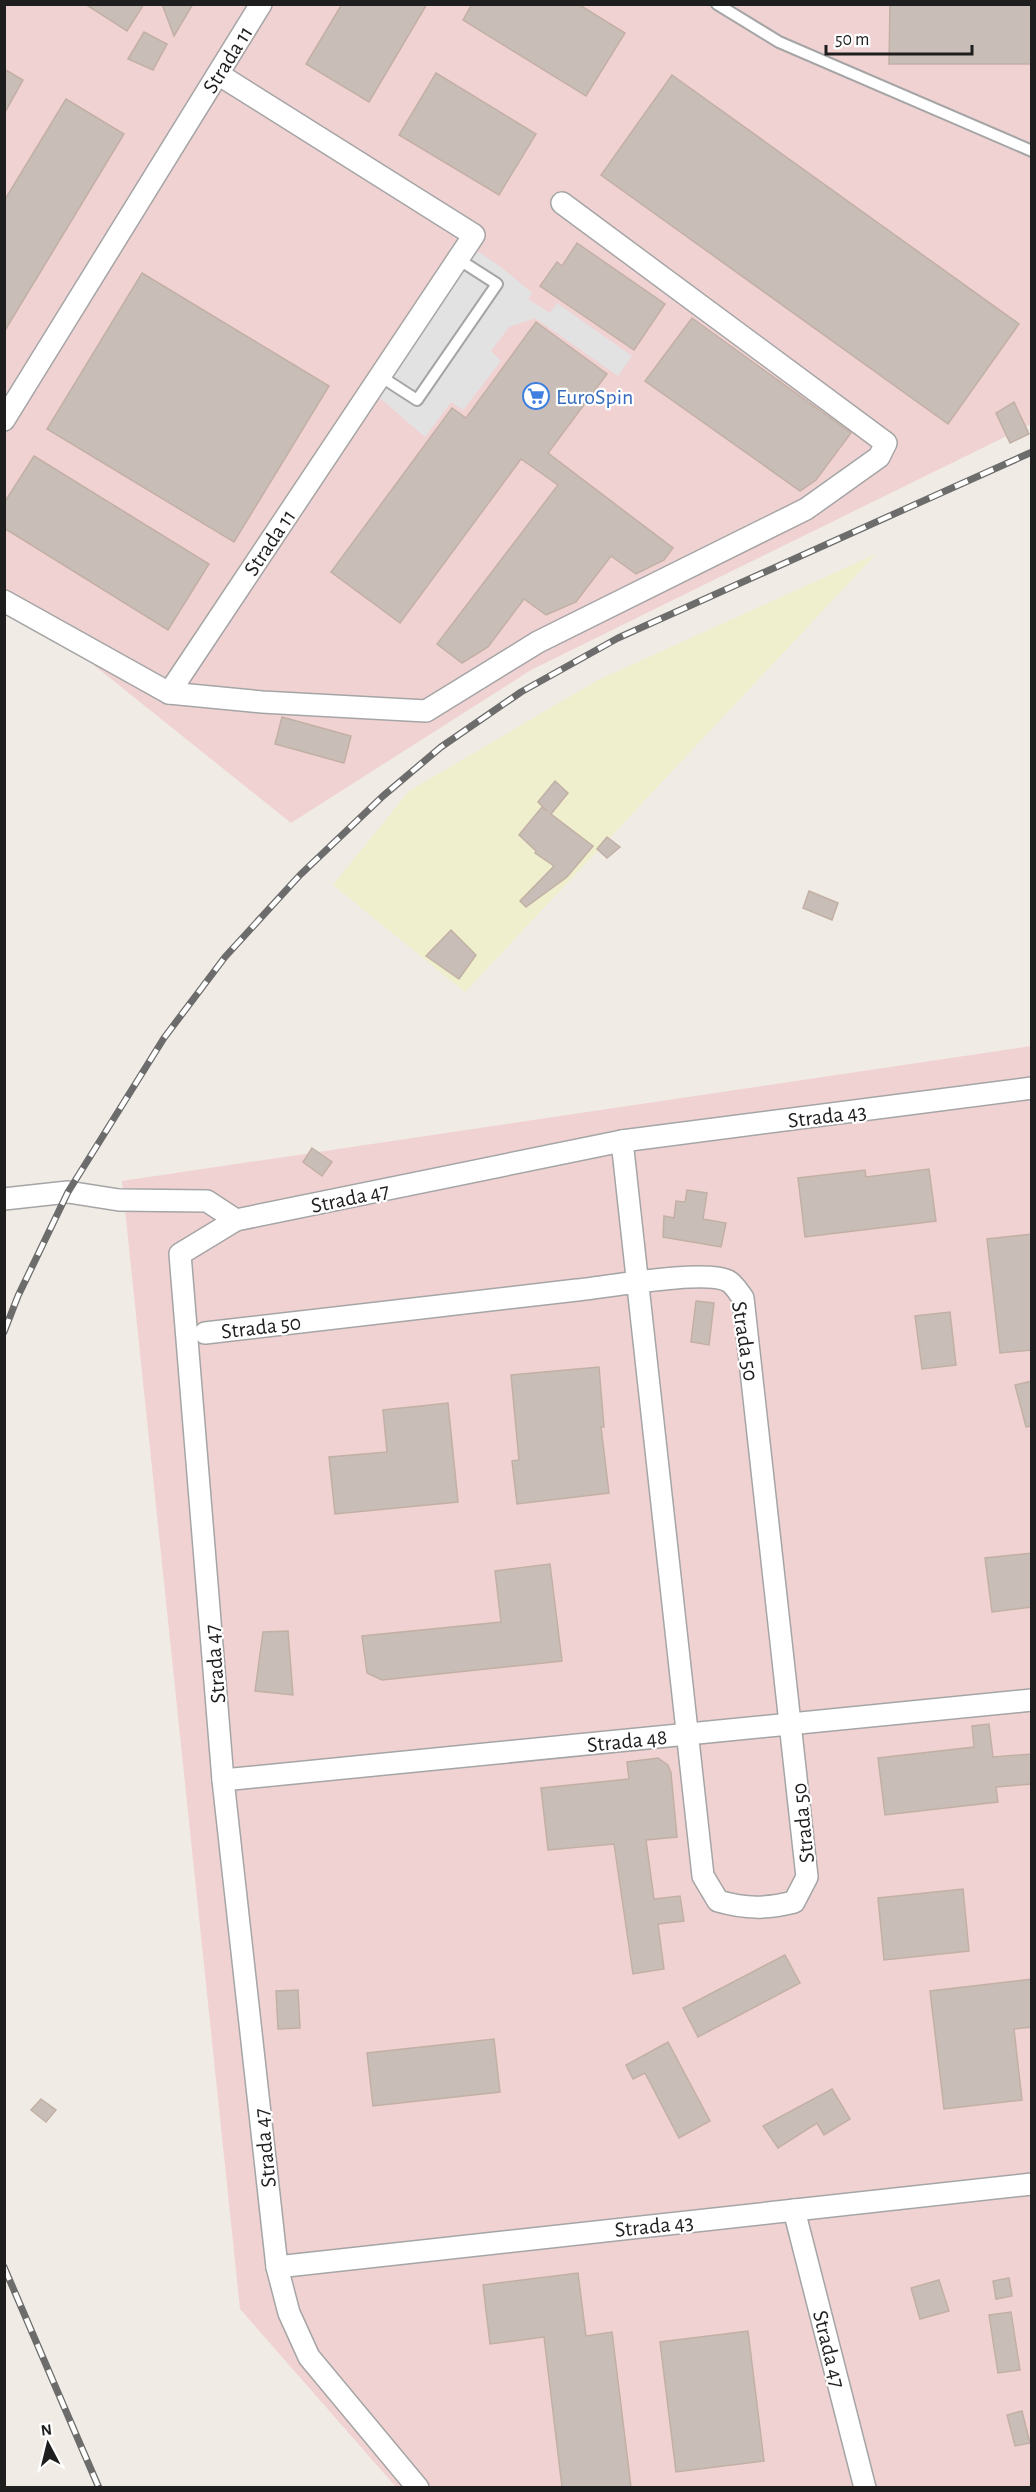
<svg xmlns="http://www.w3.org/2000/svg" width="1036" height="2492" viewBox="0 0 1036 2492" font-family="'Alegreya Sans',sans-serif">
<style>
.commercial{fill:#f1d2d3}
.farmland{fill:#efefce}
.parking{fill:#e2e2e2}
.building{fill:#c8bdb7;stroke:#c2b0a5;stroke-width:1.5}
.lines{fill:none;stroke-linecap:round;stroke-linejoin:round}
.lane-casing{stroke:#a5a5a5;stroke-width:14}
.street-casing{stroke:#a5a5a5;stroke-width:24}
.lane{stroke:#fff;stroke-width:10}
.street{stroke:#fff;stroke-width:21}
.rail-casing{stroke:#6c6c6c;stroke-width:7}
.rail{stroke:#fff;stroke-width:4.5;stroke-dasharray:14;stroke-linecap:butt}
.labels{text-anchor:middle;stroke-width:4.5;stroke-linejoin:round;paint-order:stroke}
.street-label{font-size:22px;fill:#1e1e1e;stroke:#fff}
.shop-label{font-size:22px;fill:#366cbe;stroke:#fff;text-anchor:start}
</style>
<rect width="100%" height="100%" fill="#f0ebe4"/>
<g class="commercial">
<path d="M4,5h1027v419l-500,246 -240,153 -286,-229z"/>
<path d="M1031,1046v1441h-635l-156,-178 -118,-1128z"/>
</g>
<path class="farmland" d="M876,554l-411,438 -132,-107 76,-94 189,-111z"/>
<path class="parking" d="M471,247l30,20 31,26 -4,6 22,14 7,-10 75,53 -14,20 -83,-58 -26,9 -18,24 10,10 -38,49 -12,-8 -26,35 -51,-44z"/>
<g class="building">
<path d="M85,4h59l-17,27z"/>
<path d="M162,4h31l-19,32z"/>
<path d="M342,4h85l-58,98 -63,-38z"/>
<path d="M472,4h106l47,29 -39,63 -123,-76z"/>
<path d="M890,4h141v60h-142z"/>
<path d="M144,32l23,12 -14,26 -25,-11z"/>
<path d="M4,69l19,11 -19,34z"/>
<path d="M436,73l100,61 -37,61 -100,-60z"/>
<path d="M672,75l347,249 -71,100 -347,-249z"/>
<path d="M66,99l58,35 -120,198v-131z"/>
<path d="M577,243l88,61 -31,46 -94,-64 17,-24 5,4z"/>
<path d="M142,273l187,113 -95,156 -187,-113z"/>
<path d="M692,318l159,115 -35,47 -16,11 -155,-110z"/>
<path d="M536,322l71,52 -59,79 125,95 -9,12 -28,14 -25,-18 -35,46 -30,13 -22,-16 -36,48 -26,16 -25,-19 121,-159 -37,-26 -121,164 -69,-51 121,-164 14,10z"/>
<path d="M1014,402l15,32 -19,9 -14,-30z"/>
<path d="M34,456l175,108 -41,66 -164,-102v-25z"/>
<path d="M282,717l69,19 -7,27 -69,-19z"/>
<path d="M555,781l13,12 -17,21 42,32 -26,31 -41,30 -6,-6 34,-35 -19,-13 1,-2 -17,-16 23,-28 5,4 -9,-9z"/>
<path d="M607,837l13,10 -13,11 -10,-9z"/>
<path d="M809,891l29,12 -6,17 -29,-12z"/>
<path d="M451,930l25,25 -17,24 -33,-23z"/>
<path d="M312,1148l20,14 -10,14 -19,-14z"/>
<path d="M929,1169l7,52 -131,16 -7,-59 67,-8 1,7z"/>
<path d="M687,1190l20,3 -4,26 23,4 -5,24 -58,-10 1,-21 10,2 2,-17 9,1z"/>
<path d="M1032,1234v116l-32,3 -13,-114z"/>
<path d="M696,1301l18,2 -5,42 -18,-3z"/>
<path d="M950,1312l6,53 -34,4 -7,-53z"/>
<path d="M599,1367l5,60h-3l8,66 -92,11 -5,-43 7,-1 -8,-85z"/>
<path d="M1032,1381v45l-6,1 -11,-42z"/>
<path d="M448,1403l10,99 -123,12 -6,-57 58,-5 -4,-42z"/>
<path d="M1032,1553v54l-40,5 -7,-54z"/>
<path d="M550,1564l12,97 -180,19 -15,-7 -5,-37 139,-14 -6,-51z"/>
<path d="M288,1631l5,64 -38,-4 8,-59z"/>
<path d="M989,1724l4,33 39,-3v30l-36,3 2,15 -113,13 -7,-57 96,-11 -2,-21z"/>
<path d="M658,1758l10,7 3,8 6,64 -31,3 8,59 26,-3 4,25 -26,3 6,45 -31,5 -19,-130 -66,6 -7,-62 88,-9 -2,-17z"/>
<path d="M963,1889l6,62 -85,9 -6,-62z"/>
<path d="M785,1955l15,28 -102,54 -15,-29z"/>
<path d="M1032,1979v48l-18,2 8,71 -78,9 -14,-118z"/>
<path d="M298,1990l2,38 -22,1 -2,-38z"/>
<path d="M494,2039l6,53 -127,14 -6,-53z"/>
<path d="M668,2042l42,79 -31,17 -34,-65 -12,6 -7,-14z"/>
<path d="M832,2089l18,30 -26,16 -7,-12 -39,25 -15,-22z"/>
<path d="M41,2099l15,11 -10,12 -15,-12z"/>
<path d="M578,2273l8,63 26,-4 19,155h-69l-18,-150 -54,7 -7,-59z"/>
<path d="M1009,2278l3,18 -16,3 -3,-18z"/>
<path d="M939,2280l10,31 -29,8 -9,-31z"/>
<path d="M1011,2312l9,58 -22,3 -9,-58z"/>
<path d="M748,2331l16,130 -88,11 -16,-130z"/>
<path d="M1022,2411l8,32 -15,3 -8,-31z"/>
</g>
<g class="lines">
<defs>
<g id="lane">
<path d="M717,4l62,38 253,109"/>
<path d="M380,376l37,24 80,-116 -39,-25"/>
</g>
<g id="street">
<path d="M4,420l257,-416"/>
<path d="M4,601l165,92 305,-458 -256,-161"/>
<path d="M169,693l93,9 164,9 112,-69 268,-133 73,-52 7,-14 -324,-240"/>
<path d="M4,1199l64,-7 51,8 88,1 29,19"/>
<path d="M205,1333l372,-43c30,-3 128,-21 151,-9 6,3 11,12 15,17l64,579 -13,25c-28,7 -48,7 -76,-1l-15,-25 -81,-735"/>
<path d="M223,1780l809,-80"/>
<path d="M794,2210l71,278"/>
<path d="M277,2267l755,-83"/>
<path d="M418,2488l-109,-131 -20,-44 -12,-46 -54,-487 -43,-526 56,-34 386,-79 410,-53"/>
</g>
</defs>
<use href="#lane" class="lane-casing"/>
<use href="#street" class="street-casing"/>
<use href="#lane" class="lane"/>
<use href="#street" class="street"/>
<defs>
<g id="rail">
<path d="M4,1332l14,-36 50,-104 96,-154 61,-81 75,-82 83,-79 58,-49 80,-55 97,-54 414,-186"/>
<path d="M4,2267l95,221"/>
</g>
</defs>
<use href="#rail" class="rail-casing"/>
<use href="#rail" class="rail"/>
</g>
<defs>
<symbol id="supermarket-ring" viewBox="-11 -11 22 22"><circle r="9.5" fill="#fff" stroke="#3f7fe0" stroke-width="1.5"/><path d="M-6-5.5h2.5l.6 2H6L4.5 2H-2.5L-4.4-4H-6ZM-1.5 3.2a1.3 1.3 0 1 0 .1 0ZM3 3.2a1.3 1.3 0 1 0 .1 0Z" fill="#3f7fe0"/></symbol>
</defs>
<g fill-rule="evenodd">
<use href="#supermarket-ring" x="521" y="381" width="30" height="30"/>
</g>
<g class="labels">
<g class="street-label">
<text transform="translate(227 59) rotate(-58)" y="8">Strada 11</text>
<text transform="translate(269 542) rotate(-56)" y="8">Strada 11</text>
<text transform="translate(827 1115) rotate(-7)" y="8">Strada 43</text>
<text transform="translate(350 1197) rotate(-12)" y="8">Strada 47</text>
<text transform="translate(261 1326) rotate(-7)" y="8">Strada 50</text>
<text transform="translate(746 1341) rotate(81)" y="8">Strada 50</text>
<text transform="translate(214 1664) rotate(-95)" y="8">Strada 47</text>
<text transform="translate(627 1740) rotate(-6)" y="8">Strada 48</text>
<text transform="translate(802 1823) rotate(-96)" y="8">Strada 50</text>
<text transform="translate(264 2148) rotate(-96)" y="8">Strada 47</text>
<text transform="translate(654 2225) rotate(-6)" y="8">Strada 43</text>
<text transform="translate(830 2349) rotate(76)" y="8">Strada 47</text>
</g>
<g class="shop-label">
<text x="556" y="404">EuroSpin</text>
</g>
</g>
<rect width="1036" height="2492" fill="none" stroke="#1e1e1e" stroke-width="12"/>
<g transform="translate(48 2444) rotate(353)" stroke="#ffffff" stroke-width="4.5" paint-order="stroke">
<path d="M0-4.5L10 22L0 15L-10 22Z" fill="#1e1e1e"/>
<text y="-9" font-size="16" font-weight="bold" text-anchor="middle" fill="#1e1e1e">N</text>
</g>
<path d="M826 45v9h146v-9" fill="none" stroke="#1e1e1e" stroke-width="3"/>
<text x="835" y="45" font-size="18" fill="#1e1e1e" stroke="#ffffff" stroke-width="4.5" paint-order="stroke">50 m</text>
</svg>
